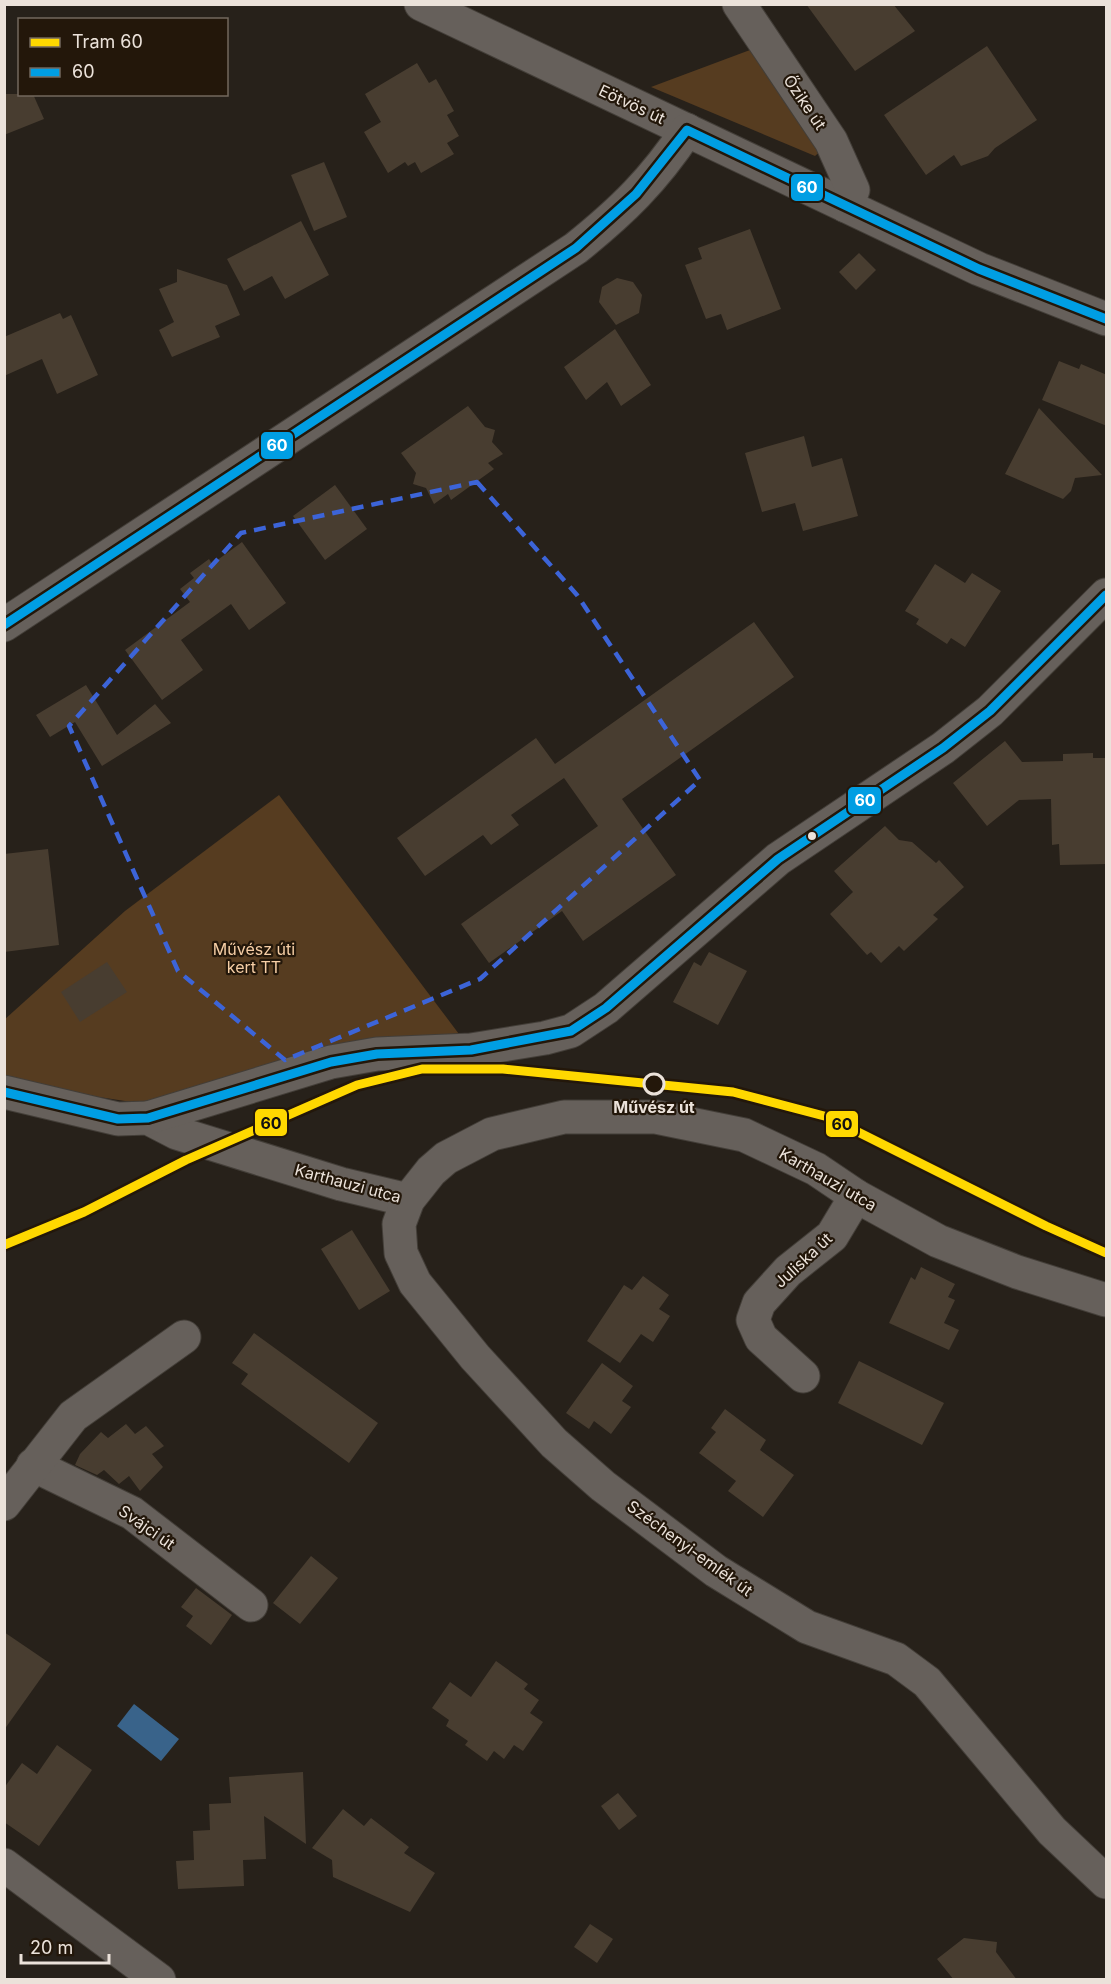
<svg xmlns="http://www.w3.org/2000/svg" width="1111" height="1984" viewBox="0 0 1111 1984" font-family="Inter,sans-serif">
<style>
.green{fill:#563c20}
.water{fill:#39638a}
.building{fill:#483d30}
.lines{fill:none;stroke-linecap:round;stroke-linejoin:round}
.minor-casing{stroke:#433e38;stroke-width:35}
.minor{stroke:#66605b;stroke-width:33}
.bus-1-casing{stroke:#23170a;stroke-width:14}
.bus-1{stroke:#009ee3;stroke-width:9}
.tram-1-casing{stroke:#23170a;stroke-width:14}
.tram-1{stroke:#ffd800;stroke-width:9}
.marked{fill:none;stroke:#3c64d8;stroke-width:4.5;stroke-dasharray:12 8;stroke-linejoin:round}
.bus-dot{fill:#ebe2da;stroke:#23170a;stroke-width:2}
.stop-dot{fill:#23170a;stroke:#ebe2da;stroke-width:3}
.labels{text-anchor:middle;stroke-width:4.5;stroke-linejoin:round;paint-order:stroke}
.street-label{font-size:16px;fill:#ebe2da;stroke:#23170a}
.park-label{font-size:16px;fill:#f6cea5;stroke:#23170a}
.stop-label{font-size:16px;font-weight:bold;fill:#ebe2da;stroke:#23170a}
.line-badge{stroke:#23170a;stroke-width:2}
.badge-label{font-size:16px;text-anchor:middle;font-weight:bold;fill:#fff}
.pale-badge-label{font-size:16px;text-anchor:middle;font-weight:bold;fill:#111}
</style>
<rect width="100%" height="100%" fill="#27211a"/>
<g class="green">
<path d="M758,47l65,102 -8,7 -164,-69z"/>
<path d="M279,795l186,247 -263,53 -64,8 -52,-8 -81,-18 -1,-57 121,-109z"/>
</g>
<path class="water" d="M134,1704l45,35 -18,22 -44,-35z"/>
<g class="building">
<path d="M806,4h87l22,27 -60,40z"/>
<path d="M987,46l50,74 -42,28 -7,8 -27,10 -7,-11 -28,20 -42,-60z"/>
<path d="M417,63l12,20 7,-4 18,32 -7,4 12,21 -12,7 7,11 -33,19 -6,-11 -7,4 -3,-4 -17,11 -24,-41 17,-10 -16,-28z"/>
<path d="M4,94h29l11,25 -40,16z"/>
<path d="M324,162l23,55 -33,14 -23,-56z"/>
<path d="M301,221l28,54 -44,24 -13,-23 -28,15 -17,-32z"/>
<path d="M750,229l31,80 -54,21 -6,-16 -15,5 -21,-54 17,-6 -4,-11z"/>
<path d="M859,253l17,17 -20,20 -17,-18z"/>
<path d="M177,269l50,16 13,30 -25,11 5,11 -48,20 -13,-27 15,-8 -15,-33 18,-7z"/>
<path d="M617,278l16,4 9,13 -3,18 -23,12 -17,-23 3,-15z"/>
<path d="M60,313l3,6 8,-4 27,60 -41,19 -15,-35 -38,17v-39z"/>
<path d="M615,329l36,56 -30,21 -14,-24 -21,18 -22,-33z"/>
<path d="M1059,361l20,8 2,-5 26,11v51l-65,-26z"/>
<path d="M468,406l17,21 10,3 -3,12 11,12 -15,9 6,6 -43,31 -3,-6 -14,10 -8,-16 -13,-4 3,-11 -15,-20z"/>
<path d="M1039,408l63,67 -27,3 -4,13 -8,8 -58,-25z"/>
<path d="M804,436l8,31 30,-9 16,58 -55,15 -8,-28 -33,9 -17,-59z"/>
<path d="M335,485l32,44 -42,31 -32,-44z"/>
<path d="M242,542l44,61 -37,27 -18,-26 -50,36 22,30 -41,30 -37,-50 65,-48 -10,-13 14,-11 -4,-5 19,-14 3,5z"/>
<path d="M935,564l30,19 7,-10 29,18 -36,56 -14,-9 -4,6 -31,-20 3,-5 -14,-8z"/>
<path d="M754,622l40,55 -172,122 54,76 -93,66 -21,-30 -73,52 -28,-39 137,-98 -34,-48 -53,37 8,10 -28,20 -8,-10 -58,41 -28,-38 139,-100 19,26z"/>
<path d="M86,685l31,50 38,-31 16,19 -69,43 -27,-44 -25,15 -14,-22z"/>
<path d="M1005,741l17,21 41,-1v-7l30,-1v5h14v106l-47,1 -1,-21 -7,1 -1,-46 -32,1 -32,26 -34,-43z"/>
<path d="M885,826l14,14 13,2 24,21 3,-3 25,27 -31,28 5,4 -34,32 -5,-5 -18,17 -10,-11 -4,3 -37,-41 23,-22 -19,-21z"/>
<path d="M48,849l11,96 -55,7v-98z"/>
<path d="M709,952l38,19 -29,54 -45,-23 21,-40 7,4z"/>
<path d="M107,962l20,30 -47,30 -19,-30z"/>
<path d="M352,1230l38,61 -31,19 -38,-61z"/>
<path d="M921,1267l34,17 -7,13 7,3 -11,23 15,7 -10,20 -60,-27 22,-46 4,3z"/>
<path d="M643,1276l26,19 -10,14 11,7 -17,26 -12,-8 -21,29 -33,-22 37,-56 8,5z"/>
<path d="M254,1333l124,90 -29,40 -108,-79 7,-10 -16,-11z"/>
<path d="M859,1361l85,42 -22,42 -84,-42z"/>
<path d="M602,1363l31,23 -11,15 9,6 -20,27 -17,-13 -5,8 -23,-16z"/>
<path d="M725,1409l41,31 -6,10 34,25 -31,42 -35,-26 8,-10 -37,-28 17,-21 -5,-4z"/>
<path d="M126,1424l9,10 11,-8 18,20 -12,8 11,13 -23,24 -11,-15 -10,8 -15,-14 -7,5 -22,-10 5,-11 21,-22 7,6z"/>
<path d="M311,1556l27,22 -38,46 -27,-21z"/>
<path d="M196,1588l36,27 -21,30 -25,-19 7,-10 -12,-9z"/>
<path d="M4,1632l47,32 -47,66z"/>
<path d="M496,1661l32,23 -4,5 15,11 -9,13 13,9 -20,29 -9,-6 -10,14 -10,-8 -7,10 -22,-16 3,-4 -22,-15 3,-6 -17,-12 18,-26 21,15z"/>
<path d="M57,1745l35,25 -53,76 -35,-24v-34l18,-25 15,11z"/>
<path d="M303,1772l3,72 -42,-28 2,43 -23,1 1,26 -66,3 -2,-28 18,-1 -1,-29 17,-1 -1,-26 22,-1 -2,-26z"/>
<path d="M618,1793l19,23 -18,14 -18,-24z"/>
<path d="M343,1809l21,17 7,-8 38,29 -5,6 31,20 -25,39 -77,-35 -1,-17 -20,-12z"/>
<path d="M590,1924l23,15 -16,24 -23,-16z"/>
<path d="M964,1938l33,4 -1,10 21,28h-63l-17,-21z"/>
</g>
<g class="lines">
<defs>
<g id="minor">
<path d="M421,4l558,265 127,50"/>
<path d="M739,4l92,137 22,49 -7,16"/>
<path d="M4,625l572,-377c46,-37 78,-68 111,-118"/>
<path d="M4,1092l114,27 30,-1 29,15 164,51 67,16"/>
<path d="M148,1118l183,-56 46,-8 94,-4 74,-12 26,-7 35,-23 172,-149 165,-111 47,-37 116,-116"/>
<path d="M1106,1300l-89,-28 -79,-31 -82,-45 -40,-27 -72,-34 -88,-18h-92l-72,17 -46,24 -15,13 -23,29 -9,24 2,29 14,30 60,74 79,86 49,43 113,85 91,56 89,32 31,23 125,149 54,51"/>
<path d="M803,1376l-42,-38 -8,-18 6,-17 29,-32 44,-35 24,-40"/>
<path d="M33,1465l99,48 119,92"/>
<path d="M4,1504l69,-88 111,-79"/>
<path d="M4,1865l155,115"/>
</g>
</defs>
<use href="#minor" class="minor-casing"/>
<use href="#minor" class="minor"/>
<defs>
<g id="bus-1">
<path d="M4,625l572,-377 60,-54 51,-64 292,139 127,50"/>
<path d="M4,1092l114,27 30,-1 183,-56 46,-8 94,-4 100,-19 35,-23 172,-149 165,-111 47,-37 116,-116"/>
</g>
</defs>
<use href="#bus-1" class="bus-1-casing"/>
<use href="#bus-1" class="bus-1"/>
<defs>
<path id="tram-1" d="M4,1245l80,-33 102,-52 171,-75 65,-16h81l230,23 95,25 218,109 60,27"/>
</defs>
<use href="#tram-1" class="tram-1-casing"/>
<use href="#tram-1" class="tram-1"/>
</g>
<path class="marked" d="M477,482l100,113 123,185 -220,199 -195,81 -107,-89 -109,-245 172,-193z"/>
<circle class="bus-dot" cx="812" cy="836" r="5"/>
<circle class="stop-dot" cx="654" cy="1084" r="10"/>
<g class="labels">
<g class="street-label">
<text transform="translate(805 102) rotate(56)" y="6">Őzike út</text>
<text transform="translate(632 104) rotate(25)" y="6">Eötvös út</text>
<text transform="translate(828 1179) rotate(30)" y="6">Karthauzi utca</text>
<text transform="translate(348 1183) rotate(15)" y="6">Karthauzi utca</text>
<text transform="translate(803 1260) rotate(-43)" y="6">Juliska út</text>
<text transform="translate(147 1527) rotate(35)" y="6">Svájci út</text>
<text transform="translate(690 1548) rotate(36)" y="6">Széchenyi-emlék út</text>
</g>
<g class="park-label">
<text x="254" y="955">Művész úti<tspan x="254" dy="18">kert TT</tspan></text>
</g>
<g class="stop-label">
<text x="654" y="1113">Művész út</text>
</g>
</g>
<g class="line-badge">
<rect x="790" y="173" width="34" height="29" rx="6" fill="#009ee3"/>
<rect x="260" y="431" width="34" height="29" rx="6" fill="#009ee3"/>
<rect x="847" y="786" width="35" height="29" rx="6" fill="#009ee3"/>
<rect x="254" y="1108" width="34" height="29" rx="6" fill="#ffd800"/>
<rect x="825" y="1110" width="34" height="28" rx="6" fill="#ffd800"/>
</g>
<g class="badge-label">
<text x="807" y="193">60</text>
<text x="277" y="451">60</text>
<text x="865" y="806">60</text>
</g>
<g class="pale-badge-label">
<text x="271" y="1129">60</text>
<text x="842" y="1130">60</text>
</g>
<rect width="1111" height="1984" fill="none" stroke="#ebe2da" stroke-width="12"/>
<rect x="18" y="18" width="210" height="78" fill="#23170a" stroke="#73685d" stroke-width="1.5"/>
<rect x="30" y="38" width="30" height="9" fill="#ffd800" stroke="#73685d" stroke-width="1.5"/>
<text x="72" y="48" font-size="18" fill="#ebe2da">Tram 60</text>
<rect x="30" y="68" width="30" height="9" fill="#009ee3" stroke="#73685d" stroke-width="1.5"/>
<text x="72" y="78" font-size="18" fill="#ebe2da">60</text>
<path d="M21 1954v9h88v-9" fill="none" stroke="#ebe2da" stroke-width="3"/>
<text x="30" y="1954" font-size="18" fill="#ebe2da" stroke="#23170a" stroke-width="4.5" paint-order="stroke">20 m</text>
</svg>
